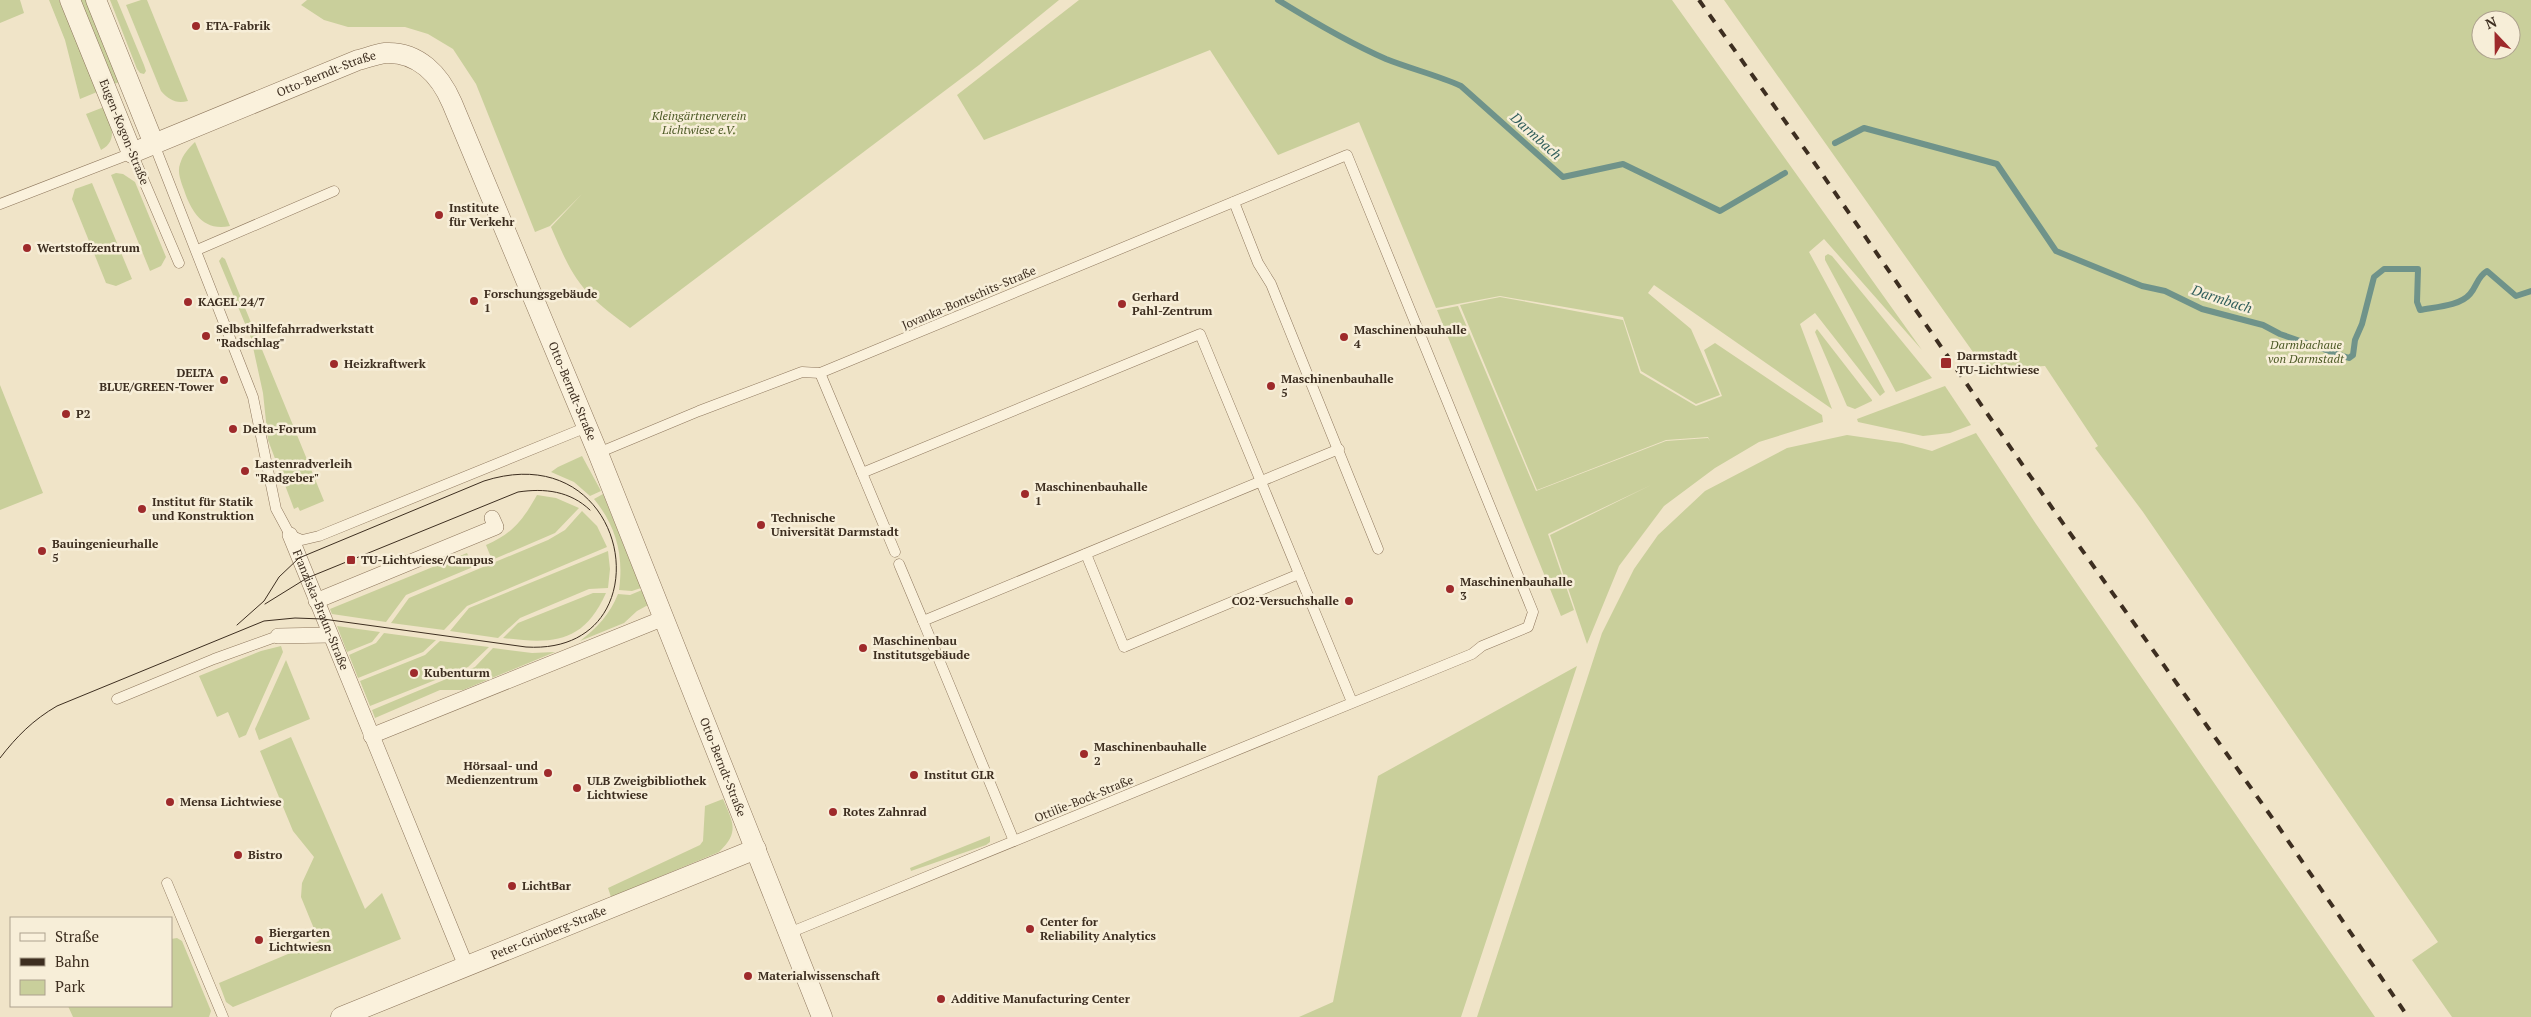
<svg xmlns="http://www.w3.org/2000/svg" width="2531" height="1017" viewBox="0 0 2531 1017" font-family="'PT Serif',serif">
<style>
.green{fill:#c9cf9b;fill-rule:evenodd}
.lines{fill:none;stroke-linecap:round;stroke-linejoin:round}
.stream{stroke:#6f938a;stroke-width:6}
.service-casing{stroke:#8d765c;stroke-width:11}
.pedestrian-casing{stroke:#8d765c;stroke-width:16}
.minor-casing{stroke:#8d765c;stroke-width:21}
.service{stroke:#faf1dc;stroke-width:10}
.pedestrian{stroke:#faf1dc;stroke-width:15}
.minor{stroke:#faf1dc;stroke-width:20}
.tram{stroke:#3d2e20;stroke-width:1}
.rail{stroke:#3d2e20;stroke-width:4;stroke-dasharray:9 9;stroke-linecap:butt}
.poi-dot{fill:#9e2a2b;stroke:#f7eed8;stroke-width:2}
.labels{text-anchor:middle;stroke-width:5;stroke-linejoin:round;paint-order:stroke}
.poi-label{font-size:12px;font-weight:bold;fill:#3d2e20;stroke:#f7eed8;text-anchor:start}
.street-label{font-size:12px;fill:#3d2e20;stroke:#f7eed8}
.park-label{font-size:12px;font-style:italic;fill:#4d5a26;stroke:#f7eed8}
.water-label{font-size:14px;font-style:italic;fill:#2f5d5a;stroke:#f7eed8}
</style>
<rect width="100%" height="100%" fill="#f0e4c8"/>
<g class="green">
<path d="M0,0h20l4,13 -24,10z"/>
<path d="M49,0h10l38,92 -17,7 -15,-59z"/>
<path d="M80,0h6l34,82 -6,2z"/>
<path d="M110,0h7l27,65 2,6 -2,3 -4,-1 -3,-4z"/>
<path d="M141,0h6l41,101c-12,3 -19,-1 -27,-10l-35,-86z"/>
<path d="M307,0h752l-80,65 -349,263c-14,-11 -30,-22 -43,-36 -17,-19 -26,-42 -36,-65l31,-33 -32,32 -15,6 -59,-148 -23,-35 -25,-15 -23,-7h-57l-24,-7 -23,-15z"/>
<path d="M1079,0h593l250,350 -98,-111 -15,13 76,140 -5,4 -65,-83 -15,11 32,85 -178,-124 -6,8 43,36 29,66 -24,9 -55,-33 -18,-54 -123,-21 -64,12 -77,-186 -81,33 -68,-105 -226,90 -27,-45z"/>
<path d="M1724,0h807v1017h-79l-40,-57 26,-18 -295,-430 -48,-64 3,-2 -53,-80 -60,3zM2481,20h30v30h-30z"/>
<path d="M104,107c6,15 16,33 -3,43l-15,-36z"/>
<path d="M195,142l35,84c-27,6 -39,-15 -46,-36 -3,-8 -7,-18 -4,-26 3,-10 8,-15 15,-22z"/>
<path d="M116,173l7,1 12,8 31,75 -5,9 -11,5 -39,-96z"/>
<path d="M92,183l40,96 -16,7 -10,-3 -34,-84 3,-10z"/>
<path d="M1828,254l4,2 100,122 -36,14 -71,-132v-4z"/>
<path d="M222,257l3,2 99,242 -24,10 -2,-4 -4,2 -26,-69 -5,-47 -12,-55 -32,-77z"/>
<path d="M1500,297l123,23 17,53 56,33 26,-10 -18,-46 11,-7 107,72 1,7 -64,20 -44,26 -51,38 -45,60 -32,78 -37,-109 101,-50 -103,49 26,76 -13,6 -124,-306 21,-4 78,185 130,-50 42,-3 2,3 -2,-4 -42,3 -129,50 -77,-185z"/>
<path d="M1817,329l55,71v1l-17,8 -8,-3 -32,-74z"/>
<path d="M0,385l43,108 -43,17z"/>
<path d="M1945,386l26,39 -21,8 -27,3 -65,-14 -1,-3z"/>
<path d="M1976,433l60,91 339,493h-898l125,-384 32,-64 24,-34 47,-44 82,-43 60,-13 55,8 30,8z"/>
<path d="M582,456l19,35 -11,5 -16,-14 -23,-10 7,-5z"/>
<path d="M603,494l38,94 -9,3 -13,-1c5,-35 -3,-64 -25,-91z"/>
<path d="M537,495l19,3 23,10 -24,25 -63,27 -6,-15c26,-11 37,-25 51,-50z"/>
<path d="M582,511l15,15 10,21 -140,59 -23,24 -53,-7 18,-25 139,-58 17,-10z"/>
<path d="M608,551l2,18 -2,19 -19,1 -69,29 -22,20 -48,-7 19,-23z"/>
<path d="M467,553l6,14 -67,28 -20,27 -54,-8 -2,-5z"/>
<path d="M642,590l6,15 -11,6 -13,12 -44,18c17,-13 30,-27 38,-47l12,1z"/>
<path d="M593,593h13c-23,51 -54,51 -103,45l15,-15z"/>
<path d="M337,626l43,6 -8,10 -25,10z"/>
<path d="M384,633l52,7 -13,12 -65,26 -9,-23 27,-12z"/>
<path d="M440,641l49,6 -21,20 -98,39 -10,-25 65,-26z"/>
<path d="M281,646l2,6 -37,83 -7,3 -11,-26 -11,5 -18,-41 62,-25z"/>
<path d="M493,648l39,5 23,-1 -92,38h-23l-65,28 -3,-8 103,-43z"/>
<path d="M286,660l24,59 -51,21 -4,-11z"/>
<path d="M1577,666l-116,351h-162l34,-15 45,-226z"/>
<path d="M291,737l74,172 17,-16 19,46 -168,68 -7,-5 -7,-19 100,-42 -18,-44 1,-14 12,-26 -21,-26 -33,-80z"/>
<path d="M723,799c10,24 17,33 -4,53l-108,45 -3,-9 92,-43 3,-4 2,-35z"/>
<path d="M990,836v6l-4,3 -75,26 -1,-3z"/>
<path d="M177,938l5,3 29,70 -2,6h-136l-5,-11h103v-67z"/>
</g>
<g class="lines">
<g class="stream">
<path d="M1278,0c34,21 71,43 108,59 25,10 51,16 75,27l102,91 60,-13 97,47 65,-38"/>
<path d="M1835,143l29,-15 133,36 59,87 86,35 23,5 37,18 61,16 17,9 69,24 4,-3 2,-15 7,-16 12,-47 10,-8h34l-1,33 3,8c15,-3 40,-4 50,-16 7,-8 7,-17 17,-23l29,25 15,-5"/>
</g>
<defs>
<g id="service">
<path d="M154,144l99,253 23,112 14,26 12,5 17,-4 268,-109"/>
<path d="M1234,202l24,61 13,21 107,265"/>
<path d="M0,204l132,-51 47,110"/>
<path d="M197,250l137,-59"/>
<path d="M820,373l42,100 338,-139 152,368"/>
<path d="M598,453l101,-42 103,-39 18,1 527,-218 186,457 -5,15 -46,19 -10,8 -683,279"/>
<path d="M862,473l33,79"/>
<path d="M1086,554l38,93 175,-73"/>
<path d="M899,564l24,57"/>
<path d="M117,699l97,-40 64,-23"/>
<path d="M1014,841l-91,-220 416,-172"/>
<path d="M167,883l56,134"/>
</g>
<g id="pedestrian">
<path id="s1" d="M290,535l176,431"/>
<path d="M316,601l180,-74 -4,-9"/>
<path d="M278,636l52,-1"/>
<path d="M371,736l293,-118"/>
</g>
<g id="minor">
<path id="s2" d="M70,0l62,153 226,-93c9,-2 18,-6 27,-7 33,-2 55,22 67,50l146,350 224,564"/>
<path d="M96,0l58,144"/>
<path id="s3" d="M341,1017l415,-168"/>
</g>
</defs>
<use href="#service" class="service-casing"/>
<use href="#pedestrian" class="pedestrian-casing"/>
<use href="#minor" class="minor-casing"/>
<use href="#service" class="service"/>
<use href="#pedestrian" class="pedestrian"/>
<use href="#minor" class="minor"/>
<g class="tram">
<path d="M265,604l42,-26 211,-86c27,-4 52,-1 72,18"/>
<path d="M0,758c17,-22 33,-38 57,-52l207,-85 31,-3 28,1 203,28c142,9 108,-214 -42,-166l-185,77 -20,19 -15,24 -27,24"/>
</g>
<path class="rail" d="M1699,0l110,155 246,357 223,314 130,191"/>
</g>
<g class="poi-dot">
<circle cx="196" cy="26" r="5"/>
<circle cx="439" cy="215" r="5"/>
<circle cx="27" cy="248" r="5"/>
<circle cx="474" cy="301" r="5"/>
<circle cx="188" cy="302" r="5"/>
<circle cx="1122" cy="304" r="5"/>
<circle cx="206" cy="336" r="5"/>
<circle cx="1344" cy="337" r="5"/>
<rect x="1940" y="357" width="12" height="12" rx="2.5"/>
<circle cx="334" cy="364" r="5"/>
<circle cx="224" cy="380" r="5"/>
<circle cx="1271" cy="386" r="5"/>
<circle cx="66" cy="414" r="5"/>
<circle cx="233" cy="429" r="5"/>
<circle cx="245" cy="471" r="5"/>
<circle cx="1025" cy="494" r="5"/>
<circle cx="142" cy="509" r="5"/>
<circle cx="761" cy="525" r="5"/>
<circle cx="42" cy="551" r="5"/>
<rect x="346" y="555" width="10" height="10" rx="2.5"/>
<circle cx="1450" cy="589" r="5"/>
<circle cx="1349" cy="601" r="5"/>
<circle cx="863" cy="648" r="5"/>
<circle cx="414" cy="673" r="5"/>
<circle cx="1084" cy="754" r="5"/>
<circle cx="548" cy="773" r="5"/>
<circle cx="914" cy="775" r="5"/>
<circle cx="577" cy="788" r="5"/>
<circle cx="170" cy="802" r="5"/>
<circle cx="833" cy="812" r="5"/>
<circle cx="238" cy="855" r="5"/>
<circle cx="512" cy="886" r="5"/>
<circle cx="1030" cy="929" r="5"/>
<circle cx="259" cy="940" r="5"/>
<circle cx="748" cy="976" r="5"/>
<circle cx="941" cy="999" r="5"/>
</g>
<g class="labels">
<g class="poi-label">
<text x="206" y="30">ETA-Fabrik</text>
<text x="449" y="212">Institute<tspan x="449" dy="14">für Verkehr</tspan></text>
<text x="37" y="252">Wertstoffzentrum</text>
<text x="484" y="298">Forschungsgebäude<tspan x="484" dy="14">1</tspan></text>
<text x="1132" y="301">Gerhard<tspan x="1132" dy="14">Pahl-Zentrum</tspan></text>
<text x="198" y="306">KAGEL 24/7</text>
<text x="216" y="333">Selbsthilfefahrradwerkstatt<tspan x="216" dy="14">"Radschlag"</tspan></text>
<text x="1354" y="334">Maschinenbauhalle<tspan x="1354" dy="14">4</tspan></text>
<text x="1957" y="360">Darmstadt<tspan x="1957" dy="14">TU-Lichtwiese</tspan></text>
<text x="344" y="368">Heizkraftwerk</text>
<text x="214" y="377" text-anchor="end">DELTA<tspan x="214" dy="14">BLUE/GREEN-Tower</tspan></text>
<text x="1281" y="383">Maschinenbauhalle<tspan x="1281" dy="14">5</tspan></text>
<text x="76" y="418">P2</text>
<text x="243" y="433">Delta-Forum</text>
<text x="255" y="468">Lastenradverleih<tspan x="255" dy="14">"Radgeber"</tspan></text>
<text x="1035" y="491">Maschinenbauhalle<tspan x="1035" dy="14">1</tspan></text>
<text x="152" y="506">Institut für Statik<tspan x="152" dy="14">und Konstruktion</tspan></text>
<text x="771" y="522">Technische<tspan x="771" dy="14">Universität Darmstadt</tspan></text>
<text x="52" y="548">Bauingenieurhalle<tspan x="52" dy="14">5</tspan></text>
<text x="361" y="564">TU-Lichtwiese/Campus</text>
<text x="1460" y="586">Maschinenbauhalle<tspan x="1460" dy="14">3</tspan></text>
<text x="1339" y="605" text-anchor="end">CO2-Versuchshalle</text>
<text x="873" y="645">Maschinenbau<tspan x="873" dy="14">Institutsgebäude</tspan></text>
<text x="424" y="677">Kubenturm</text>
<text x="1094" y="751">Maschinenbauhalle<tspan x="1094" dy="14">2</tspan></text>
<text x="538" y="770" text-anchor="end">Hörsaal- und<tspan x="538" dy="14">Medienzentrum</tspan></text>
<text x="924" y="779">Institut GLR</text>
<text x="587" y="785">ULB Zweigbibliothek<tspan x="587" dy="14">Lichtwiese</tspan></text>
<text x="180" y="806">Mensa Lichtwiese</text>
<text x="843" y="816">Rotes Zahnrad</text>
<text x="248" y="859">Bistro</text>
<text x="522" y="890">LichtBar</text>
<text x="1040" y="926">Center for<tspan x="1040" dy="14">Reliability Analytics</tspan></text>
<text x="269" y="937">Biergarten<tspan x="269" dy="14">Lichtwiesn</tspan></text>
<text x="758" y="980">Materialwissenschaft</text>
<text x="951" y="1003">Additive Manufacturing Center</text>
</g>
<g class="street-label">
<text dy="4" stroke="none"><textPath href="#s2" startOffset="375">Otto-Berndt-Straße</textPath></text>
<text transform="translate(124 132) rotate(68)" y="4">Eugen-Kogon-Straße</text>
<text transform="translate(969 298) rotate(-23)" y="4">Jovanka-Bontschits-Straße</text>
<text dy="4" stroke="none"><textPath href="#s2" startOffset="839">Otto-Berndt-Straße</textPath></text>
<text dy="4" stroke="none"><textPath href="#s1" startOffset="81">Franziska-Braun-Straße</textPath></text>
<text dy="4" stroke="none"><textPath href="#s2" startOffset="1244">Otto-Berndt-Straße</textPath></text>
<text transform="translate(1084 799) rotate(-22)" y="4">Ottilie-Bock-Straße</text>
<text dy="4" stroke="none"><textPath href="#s3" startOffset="224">Peter-Grünberg-Straße</textPath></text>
</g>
<g class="park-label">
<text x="699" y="120">Kleingärtnerverein<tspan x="699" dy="14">Lichtwiese e.V.</tspan></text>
<text x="2306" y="349">Darmbachaue<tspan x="2306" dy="14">von Darmstadt</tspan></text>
</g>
<g class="water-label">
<text transform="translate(1536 136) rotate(42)" y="5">Darmbach</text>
<text transform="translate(2222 299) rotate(18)" y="5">Darmbach</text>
</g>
</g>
<rect x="10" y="917" width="162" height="90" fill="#f7eed8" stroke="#ada18e"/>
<rect x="20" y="933" width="25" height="8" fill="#faf1dc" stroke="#ada18e"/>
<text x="55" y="942" font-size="15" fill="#3d2e20">Straße</text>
<rect x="20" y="958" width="25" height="8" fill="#3d2e20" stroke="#ada18e"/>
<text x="55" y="967" font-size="15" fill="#3d2e20">Bahn</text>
<rect x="20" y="980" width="25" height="15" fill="#c9cf9b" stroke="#ada18e"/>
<text x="55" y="992" font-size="15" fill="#3d2e20">Park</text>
<g transform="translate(2496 35) rotate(338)"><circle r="24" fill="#f7eed8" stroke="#ada18e"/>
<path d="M0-4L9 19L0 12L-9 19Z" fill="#9e2a2b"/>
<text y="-8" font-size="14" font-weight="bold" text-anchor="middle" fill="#3d2e20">N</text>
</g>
</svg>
